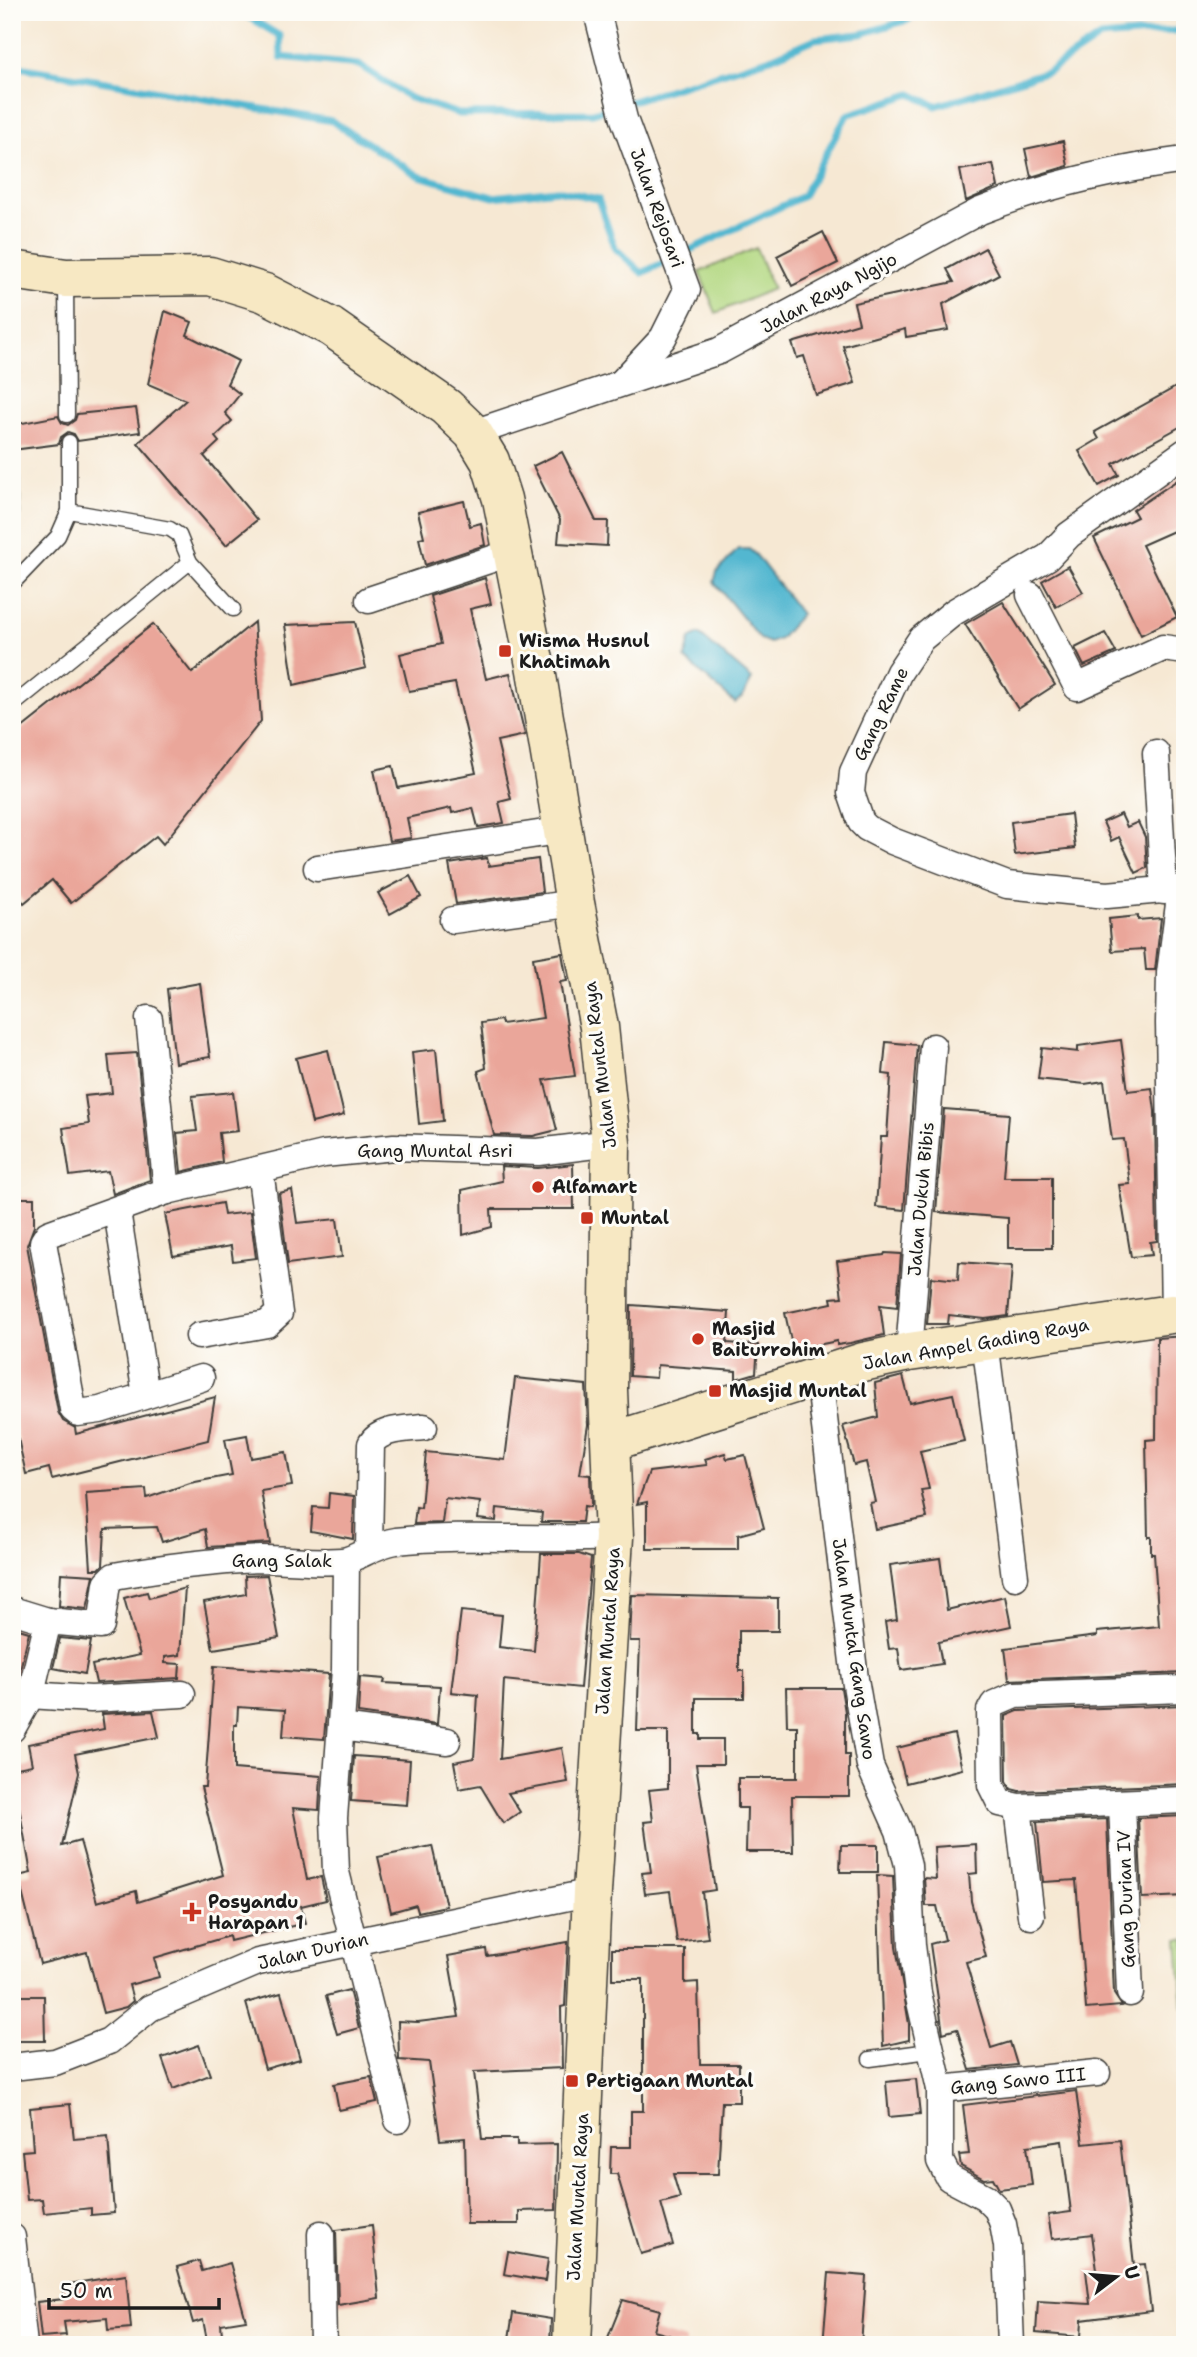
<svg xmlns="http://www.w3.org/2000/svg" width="1197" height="2357" viewBox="0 0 1197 2357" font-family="'Shantell Sans',sans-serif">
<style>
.green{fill:#b3d882;stroke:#687a4f;stroke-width:2}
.forest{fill:#8eb870;stroke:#556a46;stroke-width:2}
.water{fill:#52b7d0;stroke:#376a76;stroke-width:2}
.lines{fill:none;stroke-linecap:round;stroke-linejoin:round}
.stream{stroke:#52b7d0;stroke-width:7}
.building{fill:#eaa69a}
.service-casing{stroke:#3d3b37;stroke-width:17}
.minor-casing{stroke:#3d3b37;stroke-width:29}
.secondary-casing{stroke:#3d3b37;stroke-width:41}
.service{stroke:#fff;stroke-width:14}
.minor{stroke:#fff;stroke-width:26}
.secondary{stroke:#f7e8c3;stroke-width:38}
.poi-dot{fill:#c8321e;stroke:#fdfcf7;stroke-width:2.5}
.labels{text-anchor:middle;stroke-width:6;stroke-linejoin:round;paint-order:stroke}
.street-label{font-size:18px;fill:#1c1c1c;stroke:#fdfcf7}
.poi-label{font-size:18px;font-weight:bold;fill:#1c1c1c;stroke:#fdfcf7;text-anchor:start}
</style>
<rect width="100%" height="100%" fill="#fdfcf7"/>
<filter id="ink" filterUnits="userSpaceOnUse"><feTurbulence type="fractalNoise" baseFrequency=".0143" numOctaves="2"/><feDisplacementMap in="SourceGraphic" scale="14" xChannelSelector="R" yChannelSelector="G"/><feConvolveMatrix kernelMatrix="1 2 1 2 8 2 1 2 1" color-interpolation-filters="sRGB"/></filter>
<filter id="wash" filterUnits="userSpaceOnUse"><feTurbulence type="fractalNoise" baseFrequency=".00686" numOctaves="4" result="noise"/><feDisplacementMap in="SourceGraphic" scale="28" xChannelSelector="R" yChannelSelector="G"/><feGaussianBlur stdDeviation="1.57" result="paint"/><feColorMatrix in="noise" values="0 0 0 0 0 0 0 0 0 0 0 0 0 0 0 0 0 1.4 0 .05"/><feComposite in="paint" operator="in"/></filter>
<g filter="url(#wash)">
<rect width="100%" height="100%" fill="#f6e8d3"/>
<g class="green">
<path d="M756,248l17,41 -57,24 -17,-41z"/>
<path d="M1178,1939h7v69h-2z"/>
</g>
<path class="forest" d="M12,456l8,24v34l-8,5z"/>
<g class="water">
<path d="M738,549h11l7,6 45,59 -21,25 -10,4 -10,-4 -46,-57 3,-10z"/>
<path d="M699,634l53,45 -9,17 -8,7 -50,-44 5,-20z"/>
</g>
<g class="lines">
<g class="stream">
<path d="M240,12l40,24 1,21 78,8 51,33 49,16 134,-1 178,-55 44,-19 46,-5 47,-14 10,-8"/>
<path d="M12,15l6,-3"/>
<path d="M12,51l7,16 313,54 87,55 74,21 64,-7 41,9 17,49 27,25 161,-77 44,-81 64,-21 25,12 113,-35 51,-34 85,-7"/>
</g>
</g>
<g id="blocks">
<g class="building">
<path d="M1063,141l5,25 -37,11 -6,-28z"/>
<path d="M993,164l5,23 -32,14 -6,-31z"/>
<path d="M823,232l15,31 -46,23 -15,-30z"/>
<path d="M985,248l14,26 -56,30 5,26 -42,7 -1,-8 -62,17 12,37 -39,12 -12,-39 -7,2 -5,-15 67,-20 -5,-20 100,-21 -7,-13z"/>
<path d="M165,311l27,11 -5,13 51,26 -11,23 13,10 -15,19 7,8 -17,16 4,5 -15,14 53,64 -31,25 -88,-102 48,-43 -38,-16z"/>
<path d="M1185,382v42l-72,40 6,11 -20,11 -20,-35 20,-12 -4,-7z"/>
<path d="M136,408l4,24 -62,9 -4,-7 -6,-2 -7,5 -2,7 -47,6v-25l46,-9 4,7 6,2 7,-5 2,-6z"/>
<path d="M562,452l34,69h12l-1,25 -49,-3 2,-23 -27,-54z"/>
<path d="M1185,475v51l-43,19 35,72 -36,18 -47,-97 43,-21 -4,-7z"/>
<path d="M464,501l6,25 11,-3 4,22 -60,20 -6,-27 5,-1 -6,-25z"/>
<path d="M1068,566l15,26 -27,15 -14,-26z"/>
<path d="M485,578l6,26 -21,5 16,70 24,-6 15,62 -28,6 14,58 -12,3 5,21 -26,4 -5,-19 -21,5 -1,-5 -44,10 4,20 -22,3 -15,-71 19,-4 5,22 78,-15 -21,-90 -46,8 -9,-37 41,-10 -11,-48z"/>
<path d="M1003,602l52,83 -37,24 -53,-85z"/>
<path d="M254,622l7,99 -98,123 -7,-8 -85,67 -19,-23 -28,23 -12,-15v-152l141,-112 39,49z"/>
<path d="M355,622l11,46 -72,17 -9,-60z"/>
<path d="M1105,633l11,19 -32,14 -9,-18z"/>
<path d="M1071,814l4,34 -60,7 -4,-33z"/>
<path d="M1121,814l6,13 11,-5 7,15 2,31 -11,5 -17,-36 -8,4 -8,-19z"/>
<path d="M487,858l2,8 49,-7 4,33 -86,12 -7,-40z"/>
<path d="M410,876l11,21 -31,17 -12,-21z"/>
<path d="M1138,916v4l23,-2 -6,52h-9l-2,-21 -32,2 -3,-32z"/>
<path d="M562,953l5,28 -7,1 15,94 -31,4 13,50 -24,6 -39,-1 -16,-64 8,-3 -5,-45 20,-3 1,4 41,-6 -10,-60z"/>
<path d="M200,983l10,74 -35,6 -8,-74z"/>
<path d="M1121,1040l7,51 24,-3 3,23 2,130 -7,1 2,13 -21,2 -12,-72 11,-1 -6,-45 -12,1 -8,-59 -19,3 -47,-5 4,-31 36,4v-6z"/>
<path d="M886,1042l31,3 -13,165 -28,-3 5,-70h6l4,-62 -8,-1z"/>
<path d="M436,1049l7,72 -24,3 -7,-72z"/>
<path d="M328,1050l16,65 -32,8 -16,-65z"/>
<path d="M137,1053l13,127 -37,14 -5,-23 -38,5 -7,-48 26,-4 -4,-28 27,-3 -4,-38z"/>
<path d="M233,1092l5,39 -19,2 3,29 -41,10 -4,-39 20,-2 -5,-35z"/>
<path d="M944,1109l65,5 -5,63h48v71h-44v-30l-72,-6z"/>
<path d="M573,1164l1,45h-83l1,18 -29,8 -1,-45 40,-9 -1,-15 37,2z"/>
<path d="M292,1190l5,33 40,-4 5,38 -54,7 -9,-71z"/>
<path d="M12,1198h22v28l-7,19 31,167 5,9 12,7 1,6 139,-37 -7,43 -156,39 -3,-11 -23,6 -14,-62z"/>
<path d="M222,1203l2,12 26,-3 6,46 -23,3 -2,-15 -58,10 -8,-42z"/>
<path d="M885,1253l16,1 -4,53 -17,-2 4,30 -34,8 -13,2v-4l-44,9 -8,-37 47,-10 -1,-5 11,-1 -5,-36 47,-6z"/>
<path d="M959,1262l53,4 -4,50 -23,3 -36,-4 -1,9h-21l4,-47 27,3z"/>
<path d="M631,1305l98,7 -2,31 31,2 -2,28 -20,6v-8l-79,-6 -1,13 -26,-2z"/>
<path d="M1185,1336v337l-176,7 -4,-32 92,-12v-4l62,-6 -5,-72h-3v-17h-3l-2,-97 10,-1 1,-101z"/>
<path d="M903,1376l7,27 43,-9 11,47 -44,10 9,38 -8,1 6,28 -52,11 -5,-26 5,-1 -9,-40 -12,3 -11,-39 35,-9 -3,-34z"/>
<path d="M515,1378l71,7 2,40 -8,49 10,1 1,29 -1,3 -6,-1 -2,16h-41l1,-9 -45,-5 -1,13 -18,-2 2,-17 -35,-4 -3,25 -28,1 2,-17 5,1 5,-56 79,8z"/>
<path d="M247,1435l4,23 35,-6 6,34 -31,5 9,52 -62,4 -3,-18 -43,13 -5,-15 -52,2 -2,36 -4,4h-8l-5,-76 60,-4 1,9 43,-15 42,-8 -7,-36z"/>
<path d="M725,1453l2,6 18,-4 19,73 -26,7v14h-91v-47l-10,2 12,-32 58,-7 -2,-6z"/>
<path d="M329,1493l25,3 -1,43 -42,-8 2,-24 15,1z"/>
<path d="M541,1554h38l12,4 -11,130 -76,-8 -4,79 62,-11 6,34 -60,11 12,19 -17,11 -23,-38 -21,4 -5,-27 20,-4 4,-63 -27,-3 10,-81 41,4 -3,32 35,4z"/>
<path d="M940,1558l7,52 58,-14 6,30 -73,16 4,22 -41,6 -3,-22 -9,1 -4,-27 12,-2 -7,-55z"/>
<path d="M61,1573l33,2 -7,34 -28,-3z"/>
<path d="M267,1575l12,63 -66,11 -9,-47 42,-8 -1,-18z"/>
<path d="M185,1588l-5,67 -15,2v6l15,1 -1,14 -83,5 -4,-18 48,-10 -16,-57 23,-6 2,6z"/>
<path d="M632,1595l146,3v33h-39v40h5v27h-48v36h4v5h23v25h-27l19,126 -13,2 6,46 -31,4 -7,-51 -25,3 -3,-21 9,-1 -7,-50 9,-1 -4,-31 19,-2v-57h-31l3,-90h-10z"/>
<path d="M12,1627l17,5 -11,46 -6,-2z"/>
<path d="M60,1638l31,3 -6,33 -32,-6z"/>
<path d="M214,1666l115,8 -5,65 -41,-3 2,-26 -47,-3 -1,18h-3v44l87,7 -2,34 -26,-2 14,72 14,-3 5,23 -25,6 4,17 -75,18 -1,-5 -75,22 5,19 -30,8 4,16 -7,6 -23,6 -16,-61 -47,12 -22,-88 13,-3 -14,-77 -5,1v-28l20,-4 -4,-21 76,-15 -2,-15 51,-3 6,26 -84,17 4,19 -17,73 18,-5 17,61 39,-11 2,11 85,-27 -22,-88h4z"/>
<path d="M360,1677l25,2 -1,4 56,3 -3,38 -79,-11z"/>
<path d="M786,1688h55l4,24v43h4v41h-57l1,56h-47l1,-44h-9v-30h59v-52h-10z"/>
<path d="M1185,1705v79l-166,7 -8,-2 -4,-8 -1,-65 12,-5z"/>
<path d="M954,1734l8,35 -56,14 -9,-35z"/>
<path d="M354,1756l56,4 -3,45 -56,-4z"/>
<path d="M1185,1816v80l-43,2 -4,-80z"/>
<path d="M1107,1819l7,175 8,12 -36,3 -10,-129 -33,2 -6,-60z"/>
<path d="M976,1844l1,29 -8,1 2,27 15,56 -20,5 25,86 19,-6 7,23 -47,5 -13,-41 -14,4 -13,-89 15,-4 -8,-34h-11l-2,-28 12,1 -2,-32z"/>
<path d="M841,1845h37v27h-38z"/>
<path d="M432,1846l14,60 -28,6 -2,-7 -25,7 -13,-55z"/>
<path d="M877,1875l16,1 3,71 13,77v16l-26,6z"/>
<path d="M568,1942l-3,64 -4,1 1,61 -88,4 8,67h35v6l40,-1 -1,66 -37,1v13h-52l-2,-86 -25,2 -11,-78 -30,-2 -1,-39 20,1 41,-5 -11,-61 38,-7 1,7z"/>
<path d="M612,1949h73v34l13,-1 2,82h39v38h-17l-4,72h-45l7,24 -19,5 12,42 -32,9 -24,-80h-7l1,-27h20v-36h12v-132h-31z"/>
<path d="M349,1990l10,38 -22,6 -11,-38z"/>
<path d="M281,1993l19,66 -35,10 -19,-66z"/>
<path d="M14,1996h30l1,45h-31z"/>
<path d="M199,2045l11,30 -37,14 -11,-31z"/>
<path d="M371,2077l6,25 -38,8 -5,-26z"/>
<path d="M916,2079l4,35 -31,3 -3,-35z"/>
<path d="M1076,2091l7,53 37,-4 14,125 11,-1 6,47 -69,9 -1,17 -45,-4 2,-32 52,3 -4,-33 11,-1 -5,-36 -40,5 -4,-24 23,-3 -9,-71 -35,5 5,39 -33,4 -6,-11 -9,1 -23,-13 -2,-11 10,-1 -6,-49z"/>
<path d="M70,2104l4,35 34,-3 6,77 -23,2v-7l-47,5 -2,-14 -15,1 -5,-49 11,-1 -3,-42z"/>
<path d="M372,2225l7,73 -41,7 -2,-75z"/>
<path d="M508,2252l40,7 -3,22 -41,-7z"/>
<path d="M199,2261l3,10 28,-8 16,57 -25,4 2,21h-15l-5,-25 -10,3 -16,-56z"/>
<path d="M829,2273l37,3 -5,69h-38z"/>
<path d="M126,2275l5,53 -23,2 -1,-12 -43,4 2,13 -25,2 -4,-35 27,-3 -2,-14z"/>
<path d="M623,2300l37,10 -6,21 32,9v5h-81z"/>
<path d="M513,2313l38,6 -1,26h-42z"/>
</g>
</g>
</g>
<g filter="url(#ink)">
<use href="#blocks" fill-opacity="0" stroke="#3d3b37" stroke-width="2"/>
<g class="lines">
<defs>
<g id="service">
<path d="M66,280l1,135"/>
<path d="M69,511l101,18 9,6 11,27 43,47"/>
<path d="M12,584l46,-48 11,-25v-69"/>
<path d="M12,706l178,-144"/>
<path d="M870,2059l59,-8"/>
</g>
<g id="minor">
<path d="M597,12l27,107 63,171 -24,48 -40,43"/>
<path d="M473,433l246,-82 261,-140c65,-26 135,-42 205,-51"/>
<path d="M1185,452l-116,83 -21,22 -94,55 -33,27 -22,33 -46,100 -2,21 10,29 6,6 25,13 115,44 100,10 78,-7"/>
<path d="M1030,595l47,92 86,-39 22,3"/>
<path d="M369,600l144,-48"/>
<path d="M1156,753l8,138"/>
<path d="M317,868l247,-38"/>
<path d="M453,920l122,-17"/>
<path d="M149,1019l18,172"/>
<path d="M117,1211l29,184"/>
<path d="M1174,1314l-5,-291 1,-50 11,-84"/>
<path d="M199,1336l68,-12 12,-11 -19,-143"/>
<path d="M985,1341l30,236"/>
<path d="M909,1352l24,-305"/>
<path d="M819,1376l36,303 15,87 29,65 9,34 4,80 6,48 22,96v72l9,17 36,19 12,12 6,15 4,22 4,99"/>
<path d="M201,1378l-101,32 -22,3 -5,-4 -30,-167 5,-8 119,-43 157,-37 70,-7 144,5 73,-9"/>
<path d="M369,1547l2,-103c9,-16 36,-15 53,-17"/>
<path d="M346,1561l-1,108 -11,149 2,54 62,248"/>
<path d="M12,1610l36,11"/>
<path d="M1185,1689l-170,6 -21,9 -4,7 1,74 9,18 18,4 167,-7"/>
<path d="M14,1694l77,5 91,-5"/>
<path d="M341,1727l106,14"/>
<path d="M12,1729l18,-32 18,-76 53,5 6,-43 7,-7c50,-9 98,-15 148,-17 26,0 53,4 80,2 14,-1 32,-17 54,-20 72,-7 145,0 218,-4"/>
<path d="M1122,1805l8,188"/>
<path d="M1018,1807l13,109"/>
<path d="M12,2067l43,-5 54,-21 41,-33 108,-46 334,-70"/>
<path d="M940,2089l157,-16"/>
<path d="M321,2234l2,111"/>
<path d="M12,2237l12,108"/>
</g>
<g id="secondary">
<path d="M12,270l54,8 144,-2 55,17 66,34 115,80 27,26 17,28 12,38 34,171 39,233 24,124 12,116 -3,247 6,147 -22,355 -20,453"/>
<path d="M611,1442l252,-80 46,-10 276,-40"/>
</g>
</defs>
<use href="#service" class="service-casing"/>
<use href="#minor" class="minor-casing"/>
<use href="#secondary" class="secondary-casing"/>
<use href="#service" class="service"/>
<use href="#minor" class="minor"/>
<use href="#secondary" class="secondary"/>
</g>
</g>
<g class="poi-dot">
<rect x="498" y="644" width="14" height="14" rx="3.5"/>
<circle cx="538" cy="1187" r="7"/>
<rect x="580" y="1211" width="14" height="14" rx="3.5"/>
<circle cx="698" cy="1339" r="7"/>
<rect x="708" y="1384" width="14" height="14" rx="3.5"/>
<path d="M188.5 1901.5h7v7h7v7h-7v7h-7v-7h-7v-7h7z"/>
<rect x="565" y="2074" width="14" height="14" rx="3.5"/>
</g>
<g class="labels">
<g class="street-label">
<text transform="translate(657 208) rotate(70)" y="6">Jalan Rejosari</text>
<text transform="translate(829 293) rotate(-28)" y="6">Jalan Raya Ngijo</text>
<text transform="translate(881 714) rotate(-64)" y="6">Gang Rame</text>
<text transform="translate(600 1065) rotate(-97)" y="6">Jalan Muntal Raya</text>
<text x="435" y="1157">Gang Muntal Asri</text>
<text transform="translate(921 1199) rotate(-85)" y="6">Jalan Dukuh Bibis</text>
<text transform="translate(976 1344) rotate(-10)" y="6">Jalan Ampel Gading Raya</text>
<text x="282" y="1567">Gang Salak</text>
<text transform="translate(608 1631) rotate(-86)" y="6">Jalan Muntal Raya</text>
<text transform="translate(854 1649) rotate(82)" y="6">Jalan Muntal Gang Sawo</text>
<text transform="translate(1126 1899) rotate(-92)" y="6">Gang Durian IV</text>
<text transform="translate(313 1951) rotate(-13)" y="6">Jalan Durian</text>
<text transform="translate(1018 2081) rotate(-6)" y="6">Gang Sawo III</text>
<text transform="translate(578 2197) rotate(-87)" y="6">Jalan Muntal Raya</text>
</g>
<g class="poi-label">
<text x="519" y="647">Wisma Husnul<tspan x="519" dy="21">Khatimah</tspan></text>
<text x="552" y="1193">Alfamart</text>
<text x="601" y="1224">Muntal</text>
<text x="712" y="1335">Masjid<tspan x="712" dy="21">Baiturrohim</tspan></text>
<text x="729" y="1397">Masjid Muntal</text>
<text x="208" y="1908">Posyandu<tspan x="208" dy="21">Harapan 1</tspan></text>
<text x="586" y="2087">Pertigaan Muntal</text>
</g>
</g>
<rect width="1197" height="2357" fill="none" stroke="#fdfcf7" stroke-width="42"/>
<g transform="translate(1116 2277) rotate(74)" stroke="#fdfcf7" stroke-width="5" paint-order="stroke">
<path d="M0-5L12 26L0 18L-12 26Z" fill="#1c1c1c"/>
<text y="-10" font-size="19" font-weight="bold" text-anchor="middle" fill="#1c1c1c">U</text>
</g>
<path d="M49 2298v10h170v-10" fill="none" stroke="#1c1c1c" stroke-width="3.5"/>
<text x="60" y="2298" font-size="21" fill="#1c1c1c" stroke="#fdfcf7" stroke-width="5" paint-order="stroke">50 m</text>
</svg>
